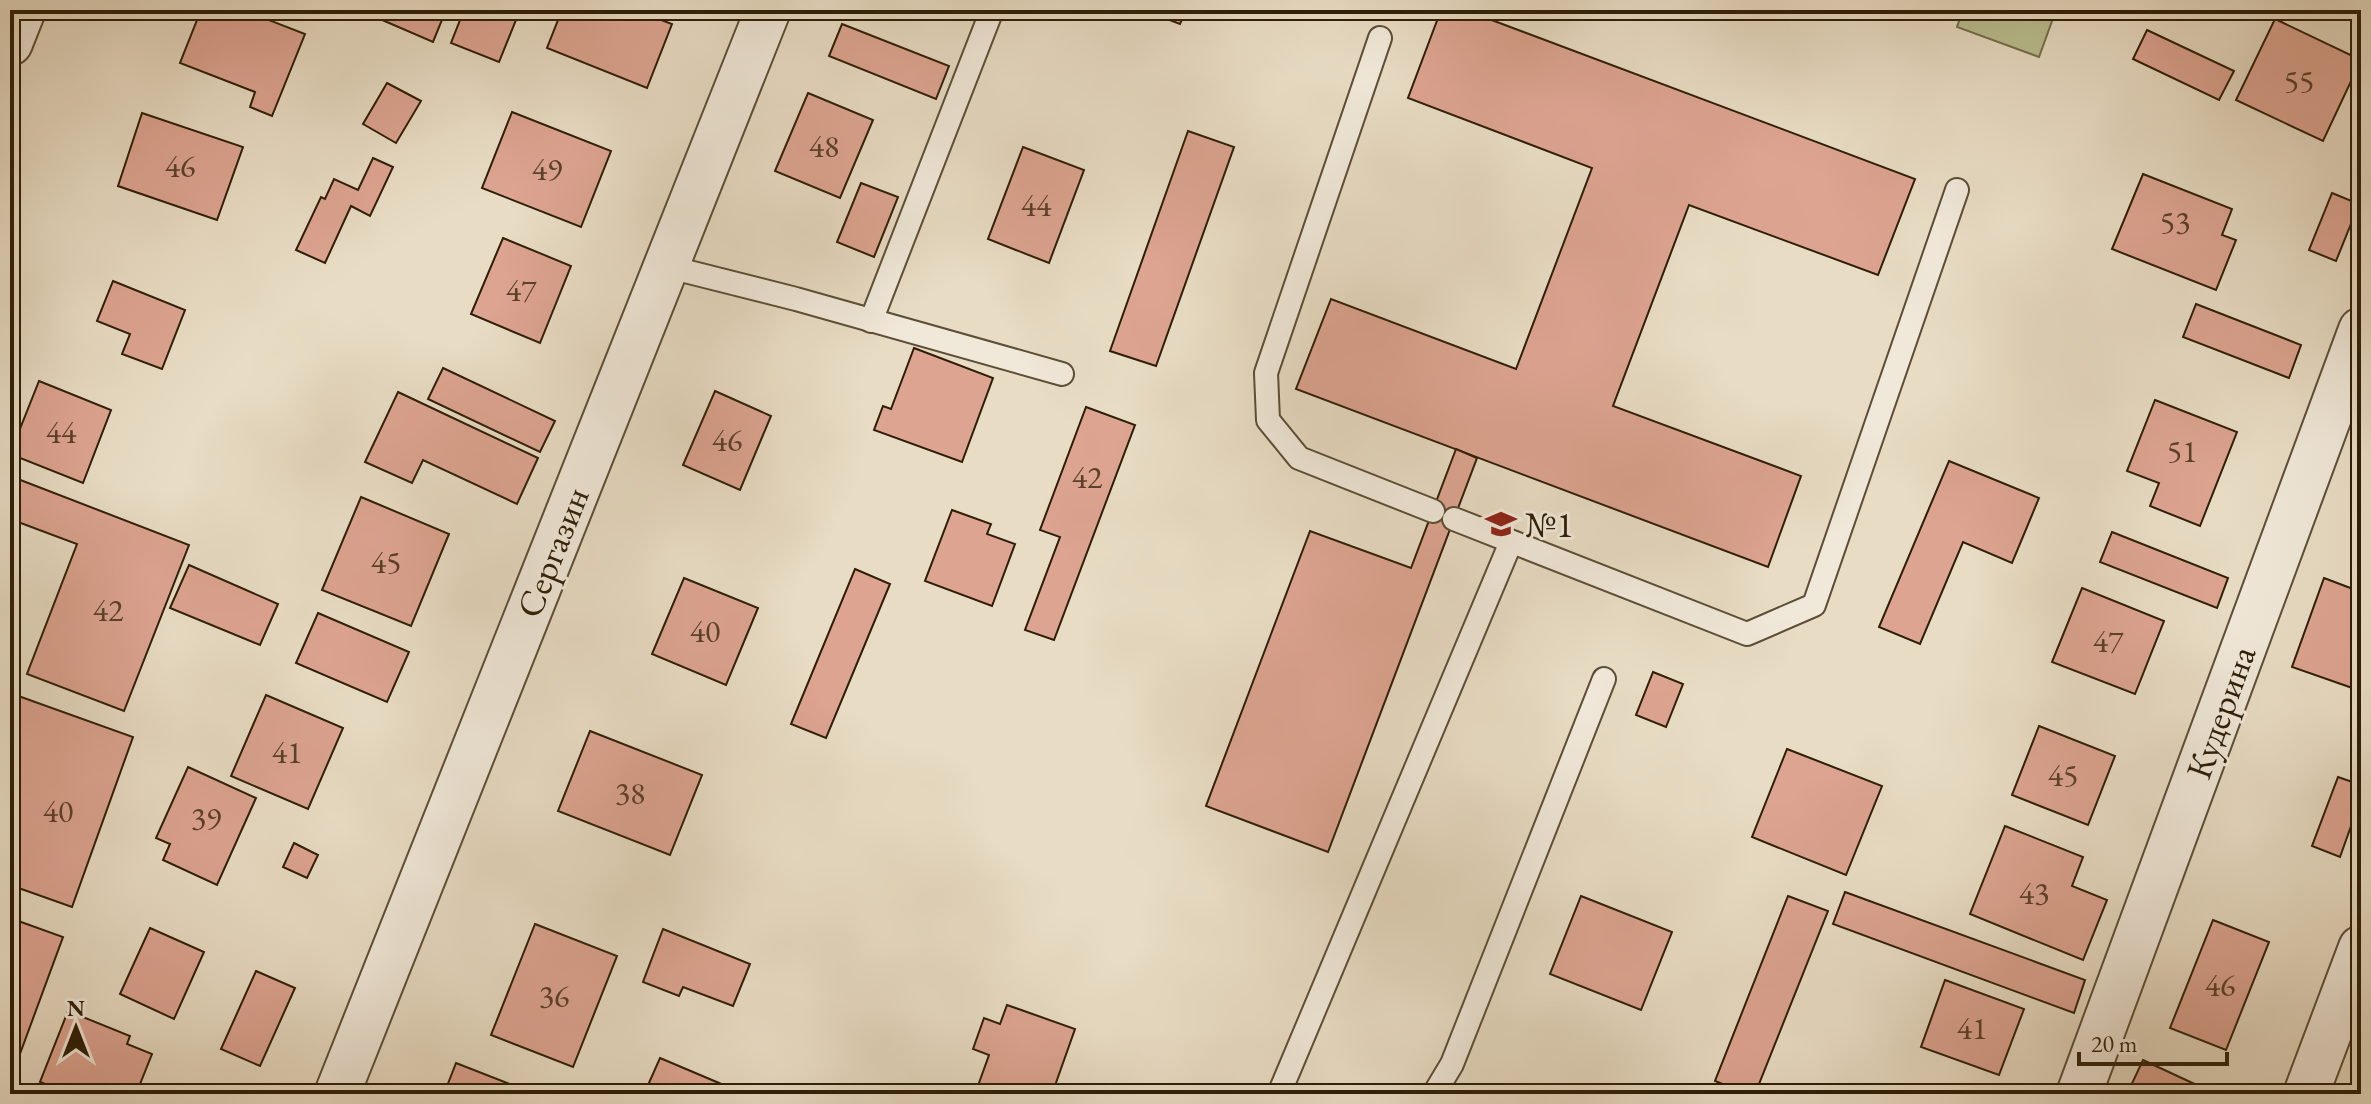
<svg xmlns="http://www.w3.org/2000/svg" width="2371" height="1104" viewBox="0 0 2371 1104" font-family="'EB Garamond',serif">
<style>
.green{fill:#b9bf92;stroke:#746e4c;stroke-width:2}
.building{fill:#dda491;stroke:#2e1e07;stroke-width:2}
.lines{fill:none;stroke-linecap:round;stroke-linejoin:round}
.lane-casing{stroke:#5c4e36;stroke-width:26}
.street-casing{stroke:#5c4e36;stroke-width:48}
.lane{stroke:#f0e8d9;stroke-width:22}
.street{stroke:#f0e8d9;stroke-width:44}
.labels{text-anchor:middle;stroke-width:6;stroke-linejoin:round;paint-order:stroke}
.number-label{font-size:32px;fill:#5a402a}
.poi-label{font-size:36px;fill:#2e1e07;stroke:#f0e8d9;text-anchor:start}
.street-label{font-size:36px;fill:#2e1e07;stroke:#f0e8d9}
</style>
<rect width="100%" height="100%" fill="#e8dcc4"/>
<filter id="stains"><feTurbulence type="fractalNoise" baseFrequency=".0025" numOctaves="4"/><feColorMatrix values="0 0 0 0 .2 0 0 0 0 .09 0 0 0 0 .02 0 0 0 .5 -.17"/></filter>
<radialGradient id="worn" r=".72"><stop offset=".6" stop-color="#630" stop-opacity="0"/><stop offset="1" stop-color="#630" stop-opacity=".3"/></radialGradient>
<path class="green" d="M1963,10h93l-17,47 -82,-30z"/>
<g class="building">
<path d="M201,10h42l62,24 -33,82 -22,-9 5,-15 -75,-29z"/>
<path d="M359,10h87l-13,32z"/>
<path d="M464,10h56l-21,52 -48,-19z"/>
<path d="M562,10h73l37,14 -25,64 -100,-40z"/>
<path d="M1143,10h43l-6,14z"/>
<path d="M1441,10h24l450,169 -37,96 -189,-70 -76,201 188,70 -33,91 -472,-178 35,-90 185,70 76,-201 -184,-70z"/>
<path d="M2275,19l86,41 -38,81 -87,-41z"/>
<path d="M842,24l107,42 -13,33 -107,-43z"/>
<path d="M2147,30l87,41 -15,29 -86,-41z"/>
<path d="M387,83l34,18 -25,42 -33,-19z"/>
<path d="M808,93l65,27 -33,78 -65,-27z"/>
<path d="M512,112l99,39 -30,76 -99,-39z"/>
<path d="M142,113l101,34 -26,73 -99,-34z"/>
<path d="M1188,131l46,16 -78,219 -46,-15z"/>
<path d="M1023,147l61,23 -35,93 -61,-24z"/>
<path d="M373,158l20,9 -23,49 -19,-10 -26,57 -29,-13 25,-53 4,2 9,-20 24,11z"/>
<path d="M2143,174l89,35 -10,26 14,5 -20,50 -104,-41z"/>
<path d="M861,183l37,14 -24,60 -37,-15z"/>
<path d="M2332,193l27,11 -23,57 -27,-11z"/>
<path d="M503,238l68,28 -31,77 -69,-29z"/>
<path d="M113,281l72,29 -23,59 -40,-15 8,-20 -33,-13z"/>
<path d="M2196,304l105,41 -12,33 -106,-41z"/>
<path d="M914,348l79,30 -31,84 -88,-32 9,-24 8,3z"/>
<path d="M443,368l112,53 -15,31 -112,-53z"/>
<path d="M39,381l72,29 -28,73 -73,-29z"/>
<path d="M715,391l56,25 -31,74 -57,-25z"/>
<path d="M398,392l140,66 -21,46 -94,-44 -11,23 -47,-21z"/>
<path d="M2155,400l82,32 -37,94 -50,-20 9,-23 -32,-12z"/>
<path d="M1086,407l49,18 -81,215 -29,-10 35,-93 -20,-7z"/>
<path d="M1456,449l21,9 -149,394 -122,-46 104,-275 101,37z"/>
<path d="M1949,461l90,37 -27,65 -49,-21 -43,102 -41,-17z"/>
<path d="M10,476l179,69 -65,166 -97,-37 50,-130 -67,-25z"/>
<path d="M361,497l88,37 -38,92 -89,-36z"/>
<path d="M952,510l39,14 -4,10 28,10 -23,62 -67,-25z"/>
<path d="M2112,532l116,46 -11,30 -117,-46z"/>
<path d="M189,565l89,39 -18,41 -90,-37z"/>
<path d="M855,569l35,15 -64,154 -35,-14z"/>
<path d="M684,578l74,30 -32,77 -74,-31z"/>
<path d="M2324,578l37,14v99l-69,-24z"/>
<path d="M2082,588l82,33 -29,73 -83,-32z"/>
<path d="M318,613l91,39 -22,50 -91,-39z"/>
<path d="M1653,672l30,12 -17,43 -30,-12z"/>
<path d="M10,693l123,44 -61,170 -62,-22z"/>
<path d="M266,695l77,33 -35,81 -77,-33z"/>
<path d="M2039,726l76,30 -27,69 -76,-30z"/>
<path d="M590,731l112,44 -32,80 -112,-44z"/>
<path d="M1787,749l95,37 -36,89 -94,-38z"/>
<path d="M188,767l68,31 -39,87 -54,-25 7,-16 -14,-6z"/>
<path d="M2338,777l23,8v13l-21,59 -28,-11z"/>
<path d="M2005,826l78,31 -11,29 35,14 -24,60 -113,-46z"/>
<path d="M294,843l24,12 -11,23 -24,-11z"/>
<path d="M1845,892l240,88 -11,33 -241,-89z"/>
<path d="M1581,896l91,36 -31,78 -91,-36z"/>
<path d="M1788,896l40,15 -73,183h-8l-32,-13z"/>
<path d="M10,918l53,19 -53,144z"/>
<path d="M2213,920l56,22 -43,108 -56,-22z"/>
<path d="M535,924l82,32 -44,111 -82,-32z"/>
<path d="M150,928l54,24 -30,67 -54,-25z"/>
<path d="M663,929l87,35 -17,42 -50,-19 -4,9 -36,-14z"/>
<path d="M256,971l39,17 -35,78 -39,-17z"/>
<path d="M1945,980l79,29 -25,66 -78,-28z"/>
<path d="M1007,1005l68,24 -23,65h-77l14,-39 -16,-6 11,-31 16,6z"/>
<path d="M68,1011l62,25 -3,8 25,10 -16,40h-65l-31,-12z"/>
<path d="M660,1058l85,36h-101z"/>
<path d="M2143,1060l73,34h-89z"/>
<path d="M456,1063l79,31h-91z"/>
</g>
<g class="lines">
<defs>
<g id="lane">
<path d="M1380,38l-114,335 2,47 31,38 134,53"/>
<path d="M665,266l131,33 266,75"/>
<path d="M871,321l121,-311"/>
<path d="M1454,519l293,115 67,-29 143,-415"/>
<path d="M1279,1094l232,-552"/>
<path d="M1434,1094l18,-30 152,-385"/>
</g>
<g id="street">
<path d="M10,43l13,-33"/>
<path d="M337,1094l431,-1084"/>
<path d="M2079,1094l282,-764"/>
<path d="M2306,1094l55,-146"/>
</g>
</defs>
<use href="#lane" class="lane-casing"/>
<use href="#street" class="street-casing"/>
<use href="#lane" class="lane"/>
<use href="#street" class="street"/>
</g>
<defs>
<symbol id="school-bare" viewBox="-9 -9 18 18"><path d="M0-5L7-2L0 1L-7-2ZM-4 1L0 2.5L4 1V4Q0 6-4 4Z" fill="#8f2418" stroke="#f0e8d9" stroke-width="2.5" paint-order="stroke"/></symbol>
</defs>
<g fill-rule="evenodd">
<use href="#school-bare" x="1479" y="502" width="44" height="44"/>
</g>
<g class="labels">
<g class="number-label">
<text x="2299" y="92">55</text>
<text x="824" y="157">48</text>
<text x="180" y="177">46</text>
<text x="547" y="180">49</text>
<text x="1036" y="216">44</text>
<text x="2175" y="233">53</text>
<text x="521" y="301">47</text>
<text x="61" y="443">44</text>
<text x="727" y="451">46</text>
<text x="2182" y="462">51</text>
<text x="1087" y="488">42</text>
<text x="386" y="573">45</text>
<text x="108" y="621">42</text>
<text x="705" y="642">40</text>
<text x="2108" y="652">47</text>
<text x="287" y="763">41</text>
<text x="2063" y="786">45</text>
<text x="630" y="804">38</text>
<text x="58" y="822">40</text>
<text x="206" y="829">39</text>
<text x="2034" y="904">43</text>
<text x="2220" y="996">46</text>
<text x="554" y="1007">36</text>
<text x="1972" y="1039">41</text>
</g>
<g class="poi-label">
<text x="1525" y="537">№1</text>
</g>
<g class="street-label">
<text transform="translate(552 552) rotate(-68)" y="13">Сергазин</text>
<text transform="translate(2220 712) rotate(-70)" y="13">Кудерина</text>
</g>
</g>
<rect width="2371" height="1104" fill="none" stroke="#e8dcc4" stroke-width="40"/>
<rect x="12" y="12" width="2347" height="1080" fill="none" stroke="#2e1e07" stroke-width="4"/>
<rect x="20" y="20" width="2331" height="1064" fill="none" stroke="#2e1e07" stroke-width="2"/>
<g transform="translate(76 1028)" stroke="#f0e8d9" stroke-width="6" paint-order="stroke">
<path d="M0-6L14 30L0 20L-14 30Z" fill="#2e1e07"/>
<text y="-12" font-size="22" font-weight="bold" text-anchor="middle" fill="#2e1e07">N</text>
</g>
<path d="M2079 1052v12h148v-12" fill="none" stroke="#2e1e07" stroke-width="4"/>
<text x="2091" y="1052" font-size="24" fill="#2e1e07" stroke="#f0e8d9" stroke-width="6" paint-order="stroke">20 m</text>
<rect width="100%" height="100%" filter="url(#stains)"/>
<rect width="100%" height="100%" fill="url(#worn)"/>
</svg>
